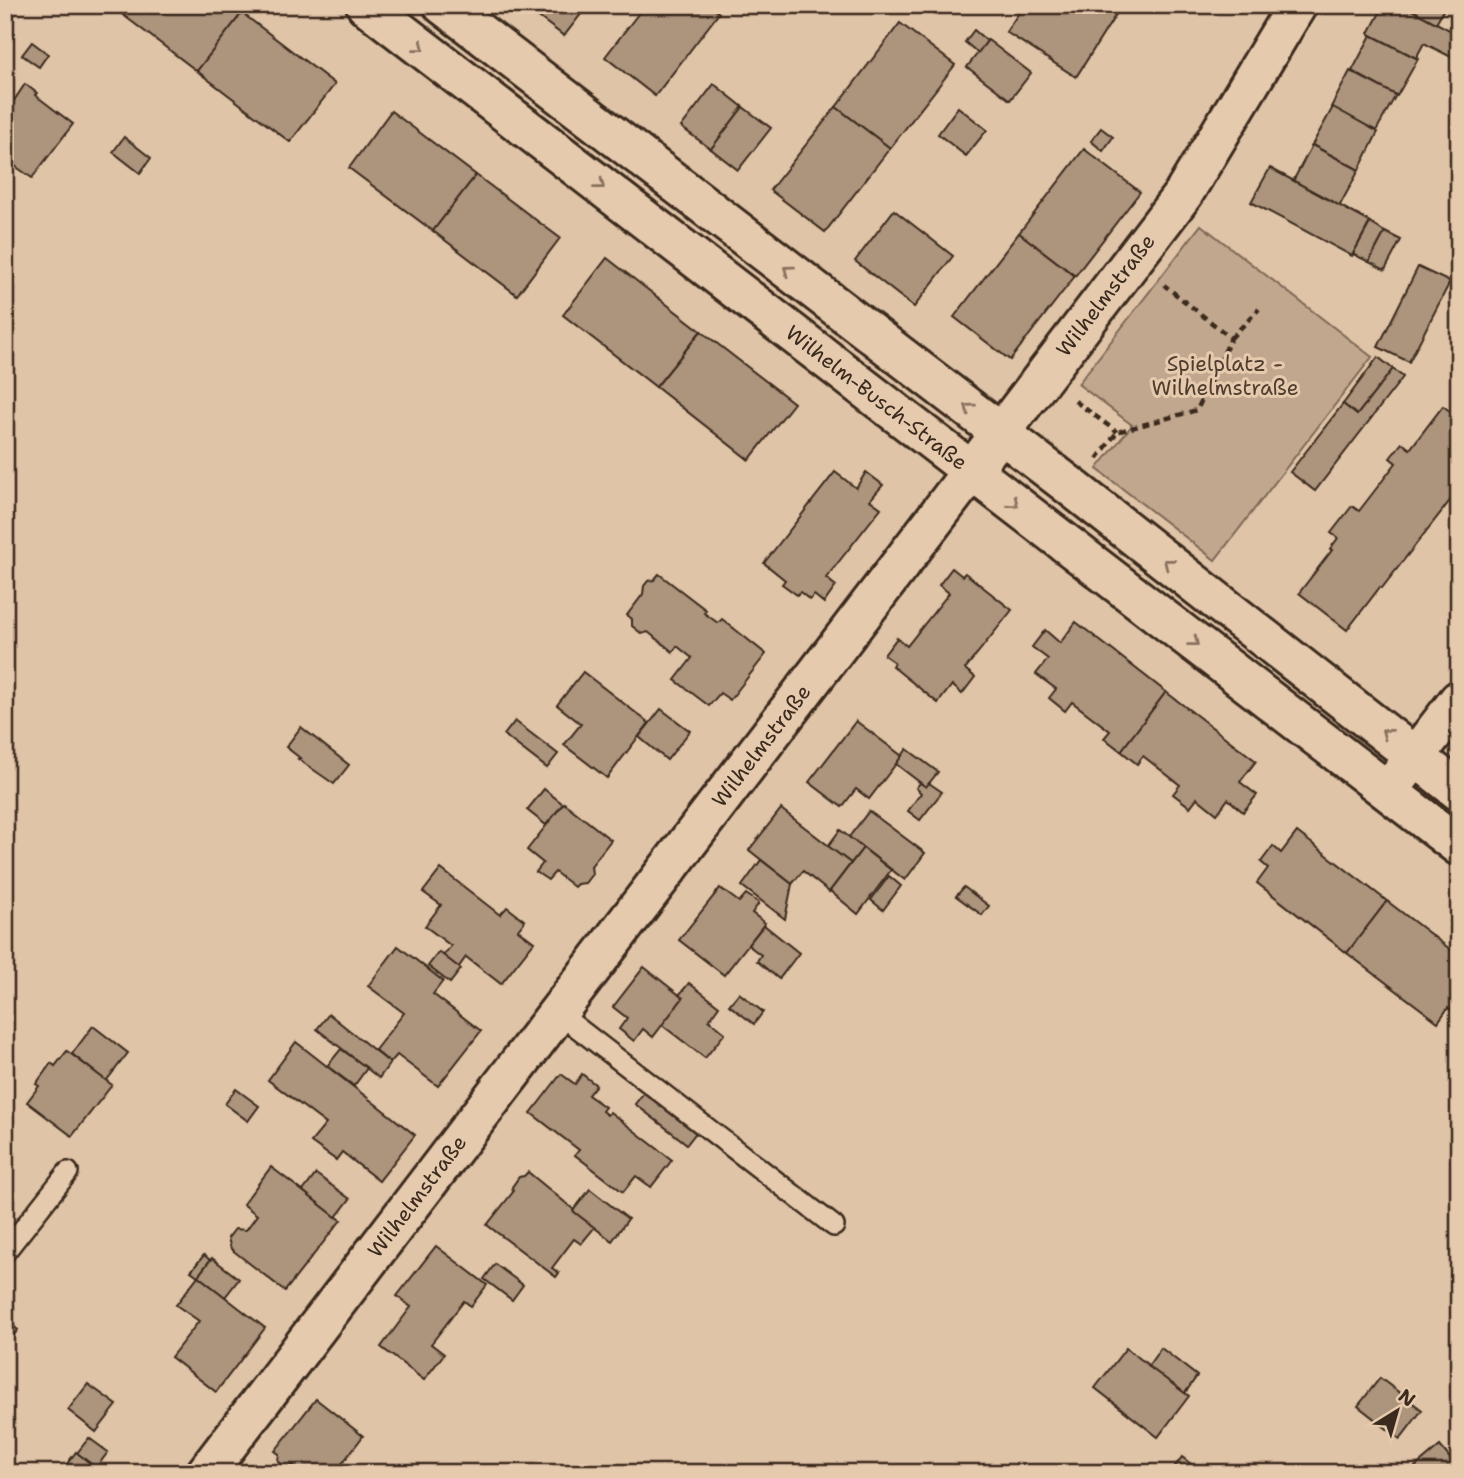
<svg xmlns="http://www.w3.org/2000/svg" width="1464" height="1478" viewBox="0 0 1464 1478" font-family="'Shantell Sans',sans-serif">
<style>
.green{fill:#c1a78e;stroke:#7e6856;stroke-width:2}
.building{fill:#ac947d;stroke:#3b2a1e;stroke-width:2}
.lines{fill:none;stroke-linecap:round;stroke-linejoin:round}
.service-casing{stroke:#3b2a1e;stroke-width:24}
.minor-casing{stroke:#3b2a1e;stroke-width:44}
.path{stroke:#3b2a1e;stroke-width:4.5;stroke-dasharray:7 5;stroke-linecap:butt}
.service{stroke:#e6caad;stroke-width:19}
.minor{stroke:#e6caad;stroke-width:38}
.oneway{stroke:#88725e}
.labels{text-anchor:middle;stroke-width:6;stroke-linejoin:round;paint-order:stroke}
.street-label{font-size:21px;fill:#3b2a1e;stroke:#e6caad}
.park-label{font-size:21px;fill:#4f3d2f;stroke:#e6caad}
</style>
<rect width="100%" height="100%" fill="#dfc4a7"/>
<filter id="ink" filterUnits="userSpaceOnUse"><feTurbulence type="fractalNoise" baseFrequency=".0143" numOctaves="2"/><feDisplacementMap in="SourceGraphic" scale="14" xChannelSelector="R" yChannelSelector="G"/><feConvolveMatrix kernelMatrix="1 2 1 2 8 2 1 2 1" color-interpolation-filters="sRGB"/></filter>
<g filter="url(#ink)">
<path class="green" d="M1201,225l171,132 -157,203 -118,-91 35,-44 -54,-41z"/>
<g class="building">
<path d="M110,5h122l10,8 -45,58z"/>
<path d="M543,5h45l-24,31 -28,-21z"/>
<path d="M645,5h64l10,8 -64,83 -50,-39z"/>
<path d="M1024,5h98l-46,72 -70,-45z"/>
<path d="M1384,5h19l56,30v26l-35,-18 -8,15 -45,-23 -2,-2z"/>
<path d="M1403,5h43l-10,18z"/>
<path d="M242,13l93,71 -45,58 -93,-71z"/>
<path d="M900,23l55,42 -65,83 -54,-41z"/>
<path d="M974,30l13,11 -9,12 -13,-11z"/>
<path d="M1371,35l47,24 -21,37 -45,-25z"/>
<path d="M988,40l43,33 -21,27 -43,-33z"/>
<path d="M32,42l16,12 -9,13 -17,-12z"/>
<path d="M1350,71l46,24 -20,36 -45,-24z"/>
<path d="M25,84l12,9 -2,2 38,29 -41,54 -27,-19v-45z"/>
<path d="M714,84l29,23 -32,42 -30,-22z"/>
<path d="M743,107l28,21 -33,42 -27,-21z"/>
<path d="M836,107l54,41 -65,84 -55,-42z"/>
<path d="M958,107l29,23 -21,26 -28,-22z"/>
<path d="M1333,107l45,25 -19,38 -47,-25z"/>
<path d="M391,111l85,64 -43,56 -84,-63z"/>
<path d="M1101,128l12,9 -10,14 -12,-10z"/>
<path d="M124,137l27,21 -11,15 -27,-21z"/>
<path d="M1312,145l47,25 -20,37 -46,-26z"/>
<path d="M1084,149l56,43 -65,84 -56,-43z"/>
<path d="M1270,168l100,54 -18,34 -101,-54z"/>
<path d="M476,175l84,63 -43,57 -84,-64z"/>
<path d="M894,210l59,46 -39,51 -59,-46z"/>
<path d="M1370,223l15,9 -16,30 -16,-8z"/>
<path d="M1385,232l16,8 -16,30 -16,-8z"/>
<path d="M1019,233l56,43 -65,84 -56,-43z"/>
<path d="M607,258l94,73 -45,56 -93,-72z"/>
<path d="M1418,267l32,15 -41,80 -31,-15z"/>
<path d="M701,331l93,72 -45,57 -93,-73z"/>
<path d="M1378,357l15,12 -36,46 -14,-11z"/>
<path d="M1393,369l10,8 -88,114 -25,-19 53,-68 14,11z"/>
<path d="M1443,406l16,12v71l-77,99 -2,-1 -33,43 -48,-37 33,-43 -2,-1 8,-11 -7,-5 21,-27 7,5 37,-48 -6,-5 12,-15 8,6z"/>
<path d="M835,472l21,16 10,-16 17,13 -13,15 11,8 -55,70 10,8 -12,17 -10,-8 -4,5 -10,-8 -3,3 -15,-11 3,-4 -21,-17z"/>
<path d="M952,568l10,8 3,-3 47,37 -47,59 10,8 -13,17 -10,-9 -14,18 -46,-37 2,-4 -10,-7 13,-17 10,8 42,-53 -10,-8z"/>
<path d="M659,574l47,36 -2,3 14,10 4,-4 44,35 -36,46 -10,-7 -11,13 -34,-26 17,-22 -15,-12 -4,6 -25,-20 -6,2 -10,-8v-7l-5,-4 16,-21 1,-8 4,-5 6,-1z"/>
<path d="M1076,622l90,70 -45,59 -17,-13 6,-7 -38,-29 -7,9 -16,-13 7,-9 -20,-15 12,-15 -16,-12 13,-17 15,13z"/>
<path d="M583,672l66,51 -42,55 -43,-33 17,-21 -24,-19z"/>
<path d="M1166,692l90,69 -16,21 17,13 -14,17 -15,-13 -11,15 -20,-16 -7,9 -17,-13 7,-9 -37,-29 -6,8 -16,-13z"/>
<path d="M661,709l29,22 -23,29 -28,-23z"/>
<path d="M515,721l43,33 -11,14 -43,-33z"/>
<path d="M856,721l46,35 -33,43 -13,-10 -14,18 -33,-25z"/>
<path d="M301,727l48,38 -15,19 -36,-25 2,-1 -14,-11z"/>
<path d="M907,749l31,23 -12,15 -30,-23z"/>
<path d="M920,783l6,4 3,-4 13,9 -22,28 -12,-9 13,-18 -5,-5z"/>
<path d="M544,789l19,15 -17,21 -19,-15z"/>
<path d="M564,803l47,37 -20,26 1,8 -7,9 -8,1 -3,3 -19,-15 -7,8 -12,-8 7,-9 -16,-13z"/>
<path d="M781,809l70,54 -22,29 -26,-21 -11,13 -43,-34z"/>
<path d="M869,811l56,42 -20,27 -56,-43z"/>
<path d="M840,830l23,18 -12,15 -23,-17z"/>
<path d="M1297,832l90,69 -40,52 -90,-70 11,-15 -7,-6 12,-16 8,7z"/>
<path d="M863,848l28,22 -33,44 -28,-23z"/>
<path d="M761,860l31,24 -7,35 -43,-33z"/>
<path d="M441,869l59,46 7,-8 18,14 -7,9 16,12 -33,42 -35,-27 -8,11 -15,-12 8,-10 -26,-20 16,-21 -18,-13z"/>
<path d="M889,876l12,10 -18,24 -12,-10z"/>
<path d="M964,887l25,19 -7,9 -26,-19z"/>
<path d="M720,888l19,14 7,-8 13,9 -7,10 13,10 -41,52 -45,-35z"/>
<path d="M1387,901l72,55v52l-4,5 -7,-5 -10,14 -91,-69z"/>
<path d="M764,925l35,28 -20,26 -22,-18 4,-6 -13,-10z"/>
<path d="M398,946l45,35 -10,13 48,37 -43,55 -41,-31 -7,8 -15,-13 29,-37 -36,-27z"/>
<path d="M439,952l22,17 -11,14 -22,-17z"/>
<path d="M644,967l39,31 -30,39 -10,-8 -9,12 -15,-12 8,-11 -14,-11z"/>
<path d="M689,983l30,23 -10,14 16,13 -20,25 -43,-33 21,-27 -4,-3z"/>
<path d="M739,993l24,19 -9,12 -25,-19z"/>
<path d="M329,1014l61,49 -11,15 -62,-49z"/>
<path d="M93,1026l35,27 -22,28 -34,-27z"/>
<path d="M296,1042l119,93 -36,46 -37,-29 -6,8 -25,-18 15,-18 -58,-44z"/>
<path d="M341,1049l26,19 -13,18 -27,-20z"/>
<path d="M67,1051l45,34 -40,51 -45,-34 12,-16 -3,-2 15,-21 4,3z"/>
<path d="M561,1074l14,10 7,-10 14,11 -8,10 17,12 -3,4 5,4 3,-3 62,48 -21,27 -15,-11 -13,16 -48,-37 4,-5 -48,-37z"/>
<path d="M236,1089l23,17 -11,15 -23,-17z"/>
<path d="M646,1090l52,40 -11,14 -52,-40z"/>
<path d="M271,1167l70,53 -56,71 -54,-42 -3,-11 7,-9 11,1 11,-15 -14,-11z"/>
<path d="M528,1172l67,55 -14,17 -7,-5 -22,29 7,5 -3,4 -69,-52 26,-33 -1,-5 7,-10 5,-1z"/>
<path d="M316,1174l34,25 -14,18 -33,-26z"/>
<path d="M590,1189l38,30 -16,22 -39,-30z"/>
<path d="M436,1246l51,39 -16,21 -7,-5 -33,43 13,10 -20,26 -43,-33 30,-40 -14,-11z"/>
<path d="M204,1255l6,5 -12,16 -7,-5z"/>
<path d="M212,1258l27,21 -14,18 -27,-21z"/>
<path d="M495,1264l28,21 -11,15 -28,-21z"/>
<path d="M198,1276l67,52 -49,64 -45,-35 28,-36 -23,-16z"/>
<path d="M5,1319l13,11 -13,16z"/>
<path d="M1126,1348l63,48 -31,41 -63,-49z"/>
<path d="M1161,1348l36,28 -12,17 -37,-27z"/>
<path d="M1380,1378l42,32 -22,29 -42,-33z"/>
<path d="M88,1384l29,21 -21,27 -28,-22z"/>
<path d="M316,1399l47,37 -28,37h-32l-10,-8 -7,3 -8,-7 1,-7 -4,-3z"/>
<path d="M89,1438l19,14 -12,16 -19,-15z"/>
<path d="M1440,1446l19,23v4h-51z"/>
<path d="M76,1452l20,16 6,5h-42z"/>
<path d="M1182,1457l18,14 -1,2h-29z"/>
</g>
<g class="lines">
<defs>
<g id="service">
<path d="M557,1012l277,214"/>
<path d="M5,1252l63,-80"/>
</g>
<g id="minor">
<path id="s1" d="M366,5l1093,841"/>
<path d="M443,5l631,484 385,302"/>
<path d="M1400,776l59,-76"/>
<path id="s2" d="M206,1473l978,-1280 113,-188"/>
</g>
</defs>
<use href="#service" class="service-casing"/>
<use href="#minor" class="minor-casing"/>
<g class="path">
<path d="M1231,338l28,-29"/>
<path d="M1075,401l42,31"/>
<path d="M1097,459l20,-27 80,-22 34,-72 -67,-53"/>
</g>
<use href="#service" class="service"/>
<use href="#minor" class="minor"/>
</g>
<defs><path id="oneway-chevron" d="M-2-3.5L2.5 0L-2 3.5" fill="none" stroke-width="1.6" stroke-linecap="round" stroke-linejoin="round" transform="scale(1.75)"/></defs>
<g class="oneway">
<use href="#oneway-chevron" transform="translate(420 47) rotate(38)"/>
<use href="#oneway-chevron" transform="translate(600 185) rotate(38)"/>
<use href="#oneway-chevron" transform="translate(788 270) rotate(-143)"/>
<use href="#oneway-chevron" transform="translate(969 408) rotate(-143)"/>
<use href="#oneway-chevron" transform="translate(1014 503) rotate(38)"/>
<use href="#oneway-chevron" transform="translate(1168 563) rotate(-142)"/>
<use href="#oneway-chevron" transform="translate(1194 642) rotate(38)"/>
<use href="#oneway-chevron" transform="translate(1386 733) rotate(-142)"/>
</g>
</g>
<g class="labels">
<g class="street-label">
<text dy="7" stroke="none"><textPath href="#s2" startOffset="1482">Wilhelmstraße</textPath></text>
<text dy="7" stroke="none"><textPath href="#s1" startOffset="644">Wilhelm-Busch-Straße</textPath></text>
<text dy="7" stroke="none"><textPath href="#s2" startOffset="915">Wilhelmstraße</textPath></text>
<text dy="7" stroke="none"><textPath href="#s2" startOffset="348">Wilhelmstraße</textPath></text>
</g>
<g class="park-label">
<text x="1225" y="371">Spielplatz -<tspan x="1225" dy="24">Wilhelmstraße</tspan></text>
</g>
</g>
<rect width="1464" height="1478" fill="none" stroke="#e6caad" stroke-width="28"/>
<rect x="14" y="14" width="1436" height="1450" fill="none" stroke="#3b2a1e" stroke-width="2.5" filter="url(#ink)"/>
<g transform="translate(1397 1411) rotate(37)" stroke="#e6caad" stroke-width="5" paint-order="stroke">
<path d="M0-5L12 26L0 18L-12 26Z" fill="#3b2a1e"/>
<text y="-10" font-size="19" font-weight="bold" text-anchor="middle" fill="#3b2a1e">N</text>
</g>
</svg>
